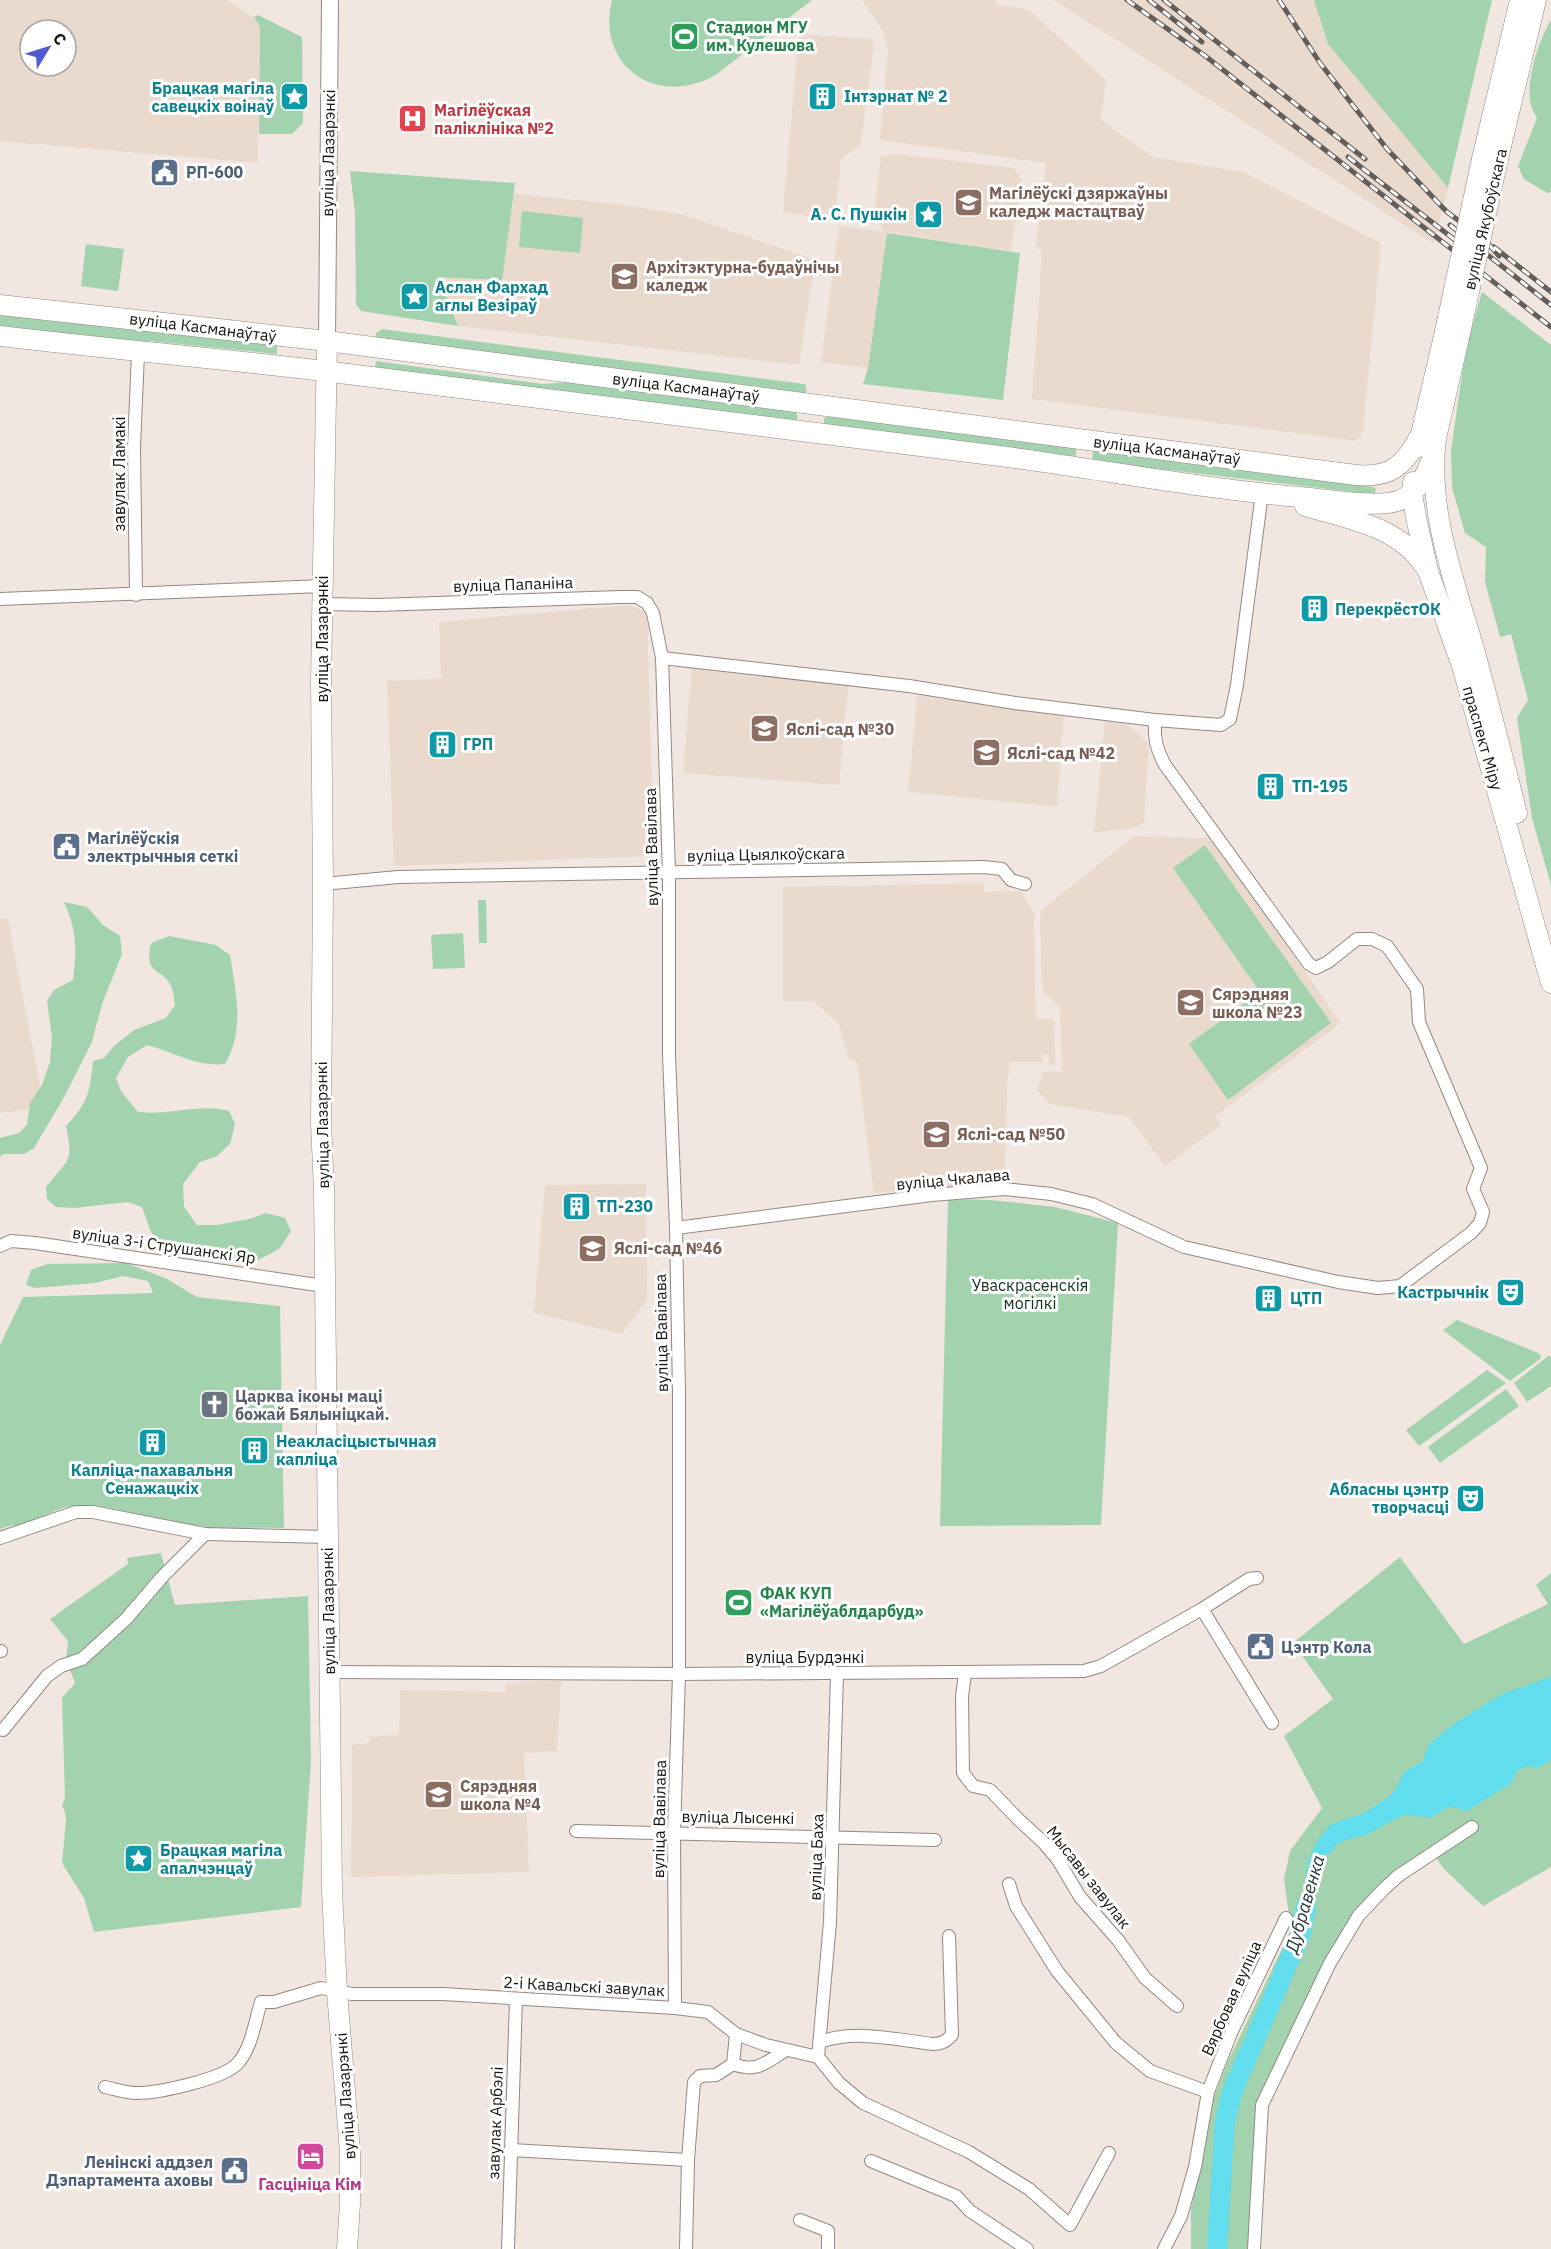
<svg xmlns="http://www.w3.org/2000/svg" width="1551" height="2249" viewBox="0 0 1551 2249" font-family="'IBM Plex Sans',sans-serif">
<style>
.built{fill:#eadace;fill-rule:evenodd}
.green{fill:#a2d2ae}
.water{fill:#62dded}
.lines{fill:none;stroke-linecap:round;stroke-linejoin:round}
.river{stroke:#62dded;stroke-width:20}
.minor-casing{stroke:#928983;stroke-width:14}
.secondary-casing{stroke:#928983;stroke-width:18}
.primary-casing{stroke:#928983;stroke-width:21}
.minor{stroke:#fff;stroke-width:12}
.secondary{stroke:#fff;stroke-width:16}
.primary{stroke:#fff;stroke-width:20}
.rail-casing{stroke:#635e5a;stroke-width:5}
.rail{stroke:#fff;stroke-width:3;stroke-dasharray:9;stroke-linecap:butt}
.primary-bridge-casing{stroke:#928983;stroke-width:21;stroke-linecap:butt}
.primary-bridge{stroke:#fff;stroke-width:20}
.labels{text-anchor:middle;stroke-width:6;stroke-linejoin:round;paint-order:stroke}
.leisure-label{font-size:16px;font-weight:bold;fill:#27864d;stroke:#fff;text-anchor:start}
.culture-label{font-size:16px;font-weight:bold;fill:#0d838f;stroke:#fff;text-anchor:start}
.health-label{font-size:16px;font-weight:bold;fill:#be3a42;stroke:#fff;text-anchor:start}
.street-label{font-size:16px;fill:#181513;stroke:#fff}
.service-label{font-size:16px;font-weight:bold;fill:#4e5e75;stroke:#fff;text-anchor:start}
.education-label{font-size:16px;font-weight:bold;fill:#785e54;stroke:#fff;text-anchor:start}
.park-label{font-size:16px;fill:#13341e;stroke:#fff}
.worship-label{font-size:16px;font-weight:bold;fill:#5b616d;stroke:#fff;text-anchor:start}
.hotel-label{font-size:16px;font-weight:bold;fill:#b23c85;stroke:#fff}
.water-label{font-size:18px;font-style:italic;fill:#1c3235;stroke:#fff}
</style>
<rect width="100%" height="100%" fill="#f1e7e0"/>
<g class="built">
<path d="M0,0h226l28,17 6,9 -2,137 -258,-22zM30,30h36v36h-36z"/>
<path d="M862,0h135l-2,4 34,6 77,70 -5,40 52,37 90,15 138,71 -18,189 -7,9 -324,-42 10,-145 -6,-10 10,-81 -166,-23 8,-91 -6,-19z"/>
<path d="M1054,0h260l14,44 120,144 -14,56z"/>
<path d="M804,34l66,5 4,5 -13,99 -20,17 -6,60 -52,-8 15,-171z"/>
<path d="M897,154l117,14 8,12 -11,71 -124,-19 -19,136 -47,-6 18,-136 46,6 -11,-16 7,-60z"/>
<path d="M458,188l158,16 65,10 129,44 -2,15 5,2 -14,90 -341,-39 -21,-49z"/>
<path d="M630,605l17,8 7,243 -260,10 -7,-185 54,-2 -2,-57z"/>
<path d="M692,668l156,18 -9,99 -156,-12z"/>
<path d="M917,696l147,18 -7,93 -149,-15z"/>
<path d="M1105,721l23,4 21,19 -5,79 -13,6 -37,3z"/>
<path d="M1134,836l77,2 130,185 -126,93 6,9 -56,41 -36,-49 -80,-13 -12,-14 6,-18 19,-1 -2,-64 -18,-16 -2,-80z"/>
<path d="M983,883l1,9 37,-1 13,22 2,106h18l1,46h-6l-1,-11 -6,1 1,7h-33l-3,22 -2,99 -131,10 -17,-131 -8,-3 -11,-36 -25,-22h-30v-114z"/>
<path d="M0,919h8l36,188 -44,6z"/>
<path d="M646,1184l1,115 -25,35 -88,-21 11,-128z"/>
<path d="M561,1681l-4,70 -33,2 5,119 -178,5 1,-132 17,-2 1,-6 29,-2 1,-45 106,2v-9z"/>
</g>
<g class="green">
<path d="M612,0h200l-95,74c-58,35 -122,-7 -105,-74z"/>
<path d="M1314,0h178l-44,188 -120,-144z"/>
<path d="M258,15l44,22 1,86 -11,11h-33l1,-107 -6,-10z"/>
<path d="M1551,20v172l-4,1 -23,-14 -6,-13 19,-48c-2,-4 -5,-8 -6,-13 -6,-22 8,-66 20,-85z"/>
<path d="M350,171l165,12 -13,97 -64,-3 20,49 -97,-15 -5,-7 -1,-91z"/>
<path d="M522,211l61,7 -3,35 -61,-6z"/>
<path d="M887,233l133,20 -17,147 -140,-16 5,-16z"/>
<path d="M86,244l38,5 -6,42 -37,-5z"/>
<path d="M1482,292l69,53v540l-19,-67 -15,-100 11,-18 -17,-66 -11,3 -15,-55 1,-35 -21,-14 -13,-46 -1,-37 15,-102z"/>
<path d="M0,312l277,33v9l-128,-13 -25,1 -124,-14z"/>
<path d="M382,329l423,55 2,7 -4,4 -428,-56 1,-6z"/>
<path d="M376,361l167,23 27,-2 225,29 3,5 -2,5 -421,-52z"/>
<path d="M829,414l248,33 -2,11 -247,-31 -4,-3v-5z"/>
<path d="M1093,449l280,38 3,2 -1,4 -4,1 -279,-33z"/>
<path d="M1205,845l126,178 -103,77 -39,-56 71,-52 -87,-124z"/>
<path d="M478,900h8l1,43h-8z"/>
<path d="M64,902l23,5 16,18 17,11 2,18 -20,50 -10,38 -29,57 -29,49 -10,6h-21l-3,3v-19l19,-5 8,-8 3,-22 12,-18 8,-23 2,-25 -5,-36 7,-11 19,-10c4,-31 4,-49 -9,-78z"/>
<path d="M463,933l2,35 -32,1 -2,-34z"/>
<path d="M169,936l47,9 14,10c6,37 15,75 -5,109 -29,3 -51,-12 -78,-19l-19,12 -12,21 5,13 17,21c31,4 61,-9 91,-1l6,13 -5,20 -13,12 -17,6 -17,22 1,23 13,18h20l32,-6 17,-6 19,5 6,13 -11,17 -25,14 -40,-10 -51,-4 -13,-16 -9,-25 -14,-5 -54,6 -18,-1 -9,-8 -1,-12c22,-28 28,-23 20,-61 22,-23 24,-34 27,-65l11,-3 9,-11 21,-17 32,-12 9,-13c-1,-5 -1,-13 -4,-19 -9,-19 -28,-10 -20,-43z"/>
<path d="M948,1199l42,1 65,7 63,16 -17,302 -161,1z"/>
<path d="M126,1263l41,16 30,18 83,9 4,222c-35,-1 -71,2 -106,-4 -32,-6 -72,-21 -105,-18 -19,2 -37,15 -55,22l-5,-3 -13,4v-184l23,-48 130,-4 -5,-12 -25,-5 -28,7 -60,5 -9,-3 5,-15 17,-6z"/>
<path d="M1457,1320l81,33 3,3 -1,3 -30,22 -67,-51z"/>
<path d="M1548,1356l3,1v29l-24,16 -13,-19z"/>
<path d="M1487,1370l19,13 -87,63 -13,-16z"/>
<path d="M1506,1389l13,17 -79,57 -12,-16z"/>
<path d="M161,1553l14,52 133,-9 3,165 -10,146 -207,25 -10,-34 -22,-35 4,-42 -1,-9 -3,-6 3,-9 -3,-99 13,-15 -9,-23 2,-19 -18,-22 78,-55 -1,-6z"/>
<path d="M1400,1557l64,87 84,-40 -12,-19 15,-12v294l-68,39 -40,-38 -14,-21 -47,35 -36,42 -34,63 -46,95 -10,21 -8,146h-57v-40l20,-104 17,-44 63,-131 -7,-51 6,-28 32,-43 -38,-72 49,-37 -40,-56z"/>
</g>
<path class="water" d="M1551,1677v83l-13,8 -13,-2 -9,6 -4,11 -45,28 -18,-5 -18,12 -21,-3 -11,2 -33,18 -22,5 -10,7 -3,6 -5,1 -5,5 -20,74 -2,-4 9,-68 10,-21 13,-16 33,-11 25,-16 6,-7 9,-18 18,-10 7,-18 26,-21 47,-29z"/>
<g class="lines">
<path class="river" d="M1217,2249l8,-128 8,-31 68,-157 5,-26"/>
<defs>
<g id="minor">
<path d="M136,595l-2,-148 4,-94"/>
<path d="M0,599l322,-13"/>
<path d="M322,604l55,1 243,-8h17l10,6 6,10 9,45 7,215v182l7,173 3,163v283l-5,158 1,176"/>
<path d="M662,658l247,28 106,17 140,17 66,5 9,-6 7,-34 25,-192"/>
<path d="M323,884l75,-7 585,-10 19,2 9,11 14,4"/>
<path d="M676,1228l256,-33 73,-6 46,5 41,10 92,43 154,35 40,6 22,-2 71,-53 9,-10 3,-11 -10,-23 8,-21 -62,-146 -2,-33 -30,-43 -15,-7h-15l-29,23 -12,6 -7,-4 -144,-199c-9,-17 -11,-27 -10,-45"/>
<path d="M0,1246l11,-5 24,2 289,43"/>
<path d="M0,1538l76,-26h17l112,22 122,3"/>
<path d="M1202,1609l70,114"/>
<path d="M0,1651h1"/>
<path d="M329,1672l350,2 405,-3 17,-5 101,-57 47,-30 8,-1"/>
<path d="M965,1674l-3,22 1,77 10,13 17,4 29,30 24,22 15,18 22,37 38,43 27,38 32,28"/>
<path d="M3,1730l44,-54 14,-10 21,-7 44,-40 36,-42 43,-43"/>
<path d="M576,1831l359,9"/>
<path d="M1009,1884l7,22 41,65 59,72 34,28 58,21"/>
<path d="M820,2042c36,-13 77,-2 113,2 9,0 13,-3 19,-9l-3,-99"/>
<path d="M818,2057l12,-135 7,-249"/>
<path d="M733,2064l3,-30"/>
<path d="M105,2087c10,2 21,6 32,6 22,0 87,-14 101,-30 14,-16 17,-42 23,-61h13l47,-14 31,6h91l232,14 33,4 28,22 30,11 52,12 21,26 24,20 106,49 60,37 41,36 39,-72"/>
<path d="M511,2150l177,10"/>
<path d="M871,2161l85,35 14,15 57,38"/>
<path d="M800,2220l28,11v18"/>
<path d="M508,2249l8,-250"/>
<path d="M686,2249l2,-89 6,-78 6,-6 16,-1 17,-11c24,9 32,-1 53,-14"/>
<path d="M1164,2249l17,-33 14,-49 13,-75 23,-59 55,-115"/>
<path d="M1254,2249l8,-144 68,-142 29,-48 26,-27 13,-12 74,-49"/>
</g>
<path id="secondary" d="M327,341l3,-341"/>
<g id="primary">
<path d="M1482,159l38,-159"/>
<path d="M1497,163l39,-163"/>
<path d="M0,305l327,36 1029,134c35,3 48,-9 64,-39"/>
<path d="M0,336c108,13 216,22 324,35 220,27 440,55 660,83 105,13 210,34 315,43 28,2 62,9 89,6 28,-3 38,-27 46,-50"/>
<path d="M1459,338l-23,100c-9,72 18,142 38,211 15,55 29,110 43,164"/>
<path d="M327,341l-6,341 2,202 -2,239 3,67 8,700 5,102 13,160v52l-3,45"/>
<path d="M1418,447l26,-111"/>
<path d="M1413,482l-1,12 5,28 11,49 34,95 89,317"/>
<path d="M1305,506c43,13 94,20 120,61"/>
</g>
</defs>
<use href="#minor" class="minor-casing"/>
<use href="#secondary" class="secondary-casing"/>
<use href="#primary" class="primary-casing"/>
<use href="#minor" class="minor"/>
<use href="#secondary" class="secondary"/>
<use href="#primary" class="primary"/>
<defs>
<g id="rail">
<path d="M1127,0l77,55 347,272"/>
<path d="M1149,0l53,42"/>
<path d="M1164,0l201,159"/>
<path d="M1279,0l41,63 67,86 60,63 38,28 14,16"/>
<path d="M1348,157l107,83"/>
<path d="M1450,225l101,80"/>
<path d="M1494,247l57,45"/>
</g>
</defs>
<use href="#rail" class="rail-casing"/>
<use href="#rail" class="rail"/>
<defs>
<g id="primary-bridge">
<path d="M1444,336l38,-177"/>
<path d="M1459,338l38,-175"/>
</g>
</defs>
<use href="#primary-bridge" class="primary-bridge-casing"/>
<use href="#primary-bridge" class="primary-bridge"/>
</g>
<defs>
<symbol id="stadium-square" viewBox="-11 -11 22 22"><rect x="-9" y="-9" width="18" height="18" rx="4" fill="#2e9e5b" stroke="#fff"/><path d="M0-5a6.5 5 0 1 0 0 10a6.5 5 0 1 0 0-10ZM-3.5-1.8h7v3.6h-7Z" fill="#fff"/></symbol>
<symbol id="building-square" viewBox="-11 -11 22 22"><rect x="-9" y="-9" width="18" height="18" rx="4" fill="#0f9aa8" stroke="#fff"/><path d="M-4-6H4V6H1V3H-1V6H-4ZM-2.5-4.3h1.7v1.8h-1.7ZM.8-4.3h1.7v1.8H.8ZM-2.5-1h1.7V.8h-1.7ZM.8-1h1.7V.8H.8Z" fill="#fff"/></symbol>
<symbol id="sight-square" viewBox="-11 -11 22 22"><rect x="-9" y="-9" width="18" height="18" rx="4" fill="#0f9aa8" stroke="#fff"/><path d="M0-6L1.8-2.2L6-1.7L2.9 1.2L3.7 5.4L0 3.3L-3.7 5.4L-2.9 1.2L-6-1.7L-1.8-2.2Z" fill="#fff"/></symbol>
<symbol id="hospital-square" viewBox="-11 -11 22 22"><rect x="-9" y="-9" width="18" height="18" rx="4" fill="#e0444e" stroke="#fff"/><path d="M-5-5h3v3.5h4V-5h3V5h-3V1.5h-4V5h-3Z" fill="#fff"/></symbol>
<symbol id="civic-square" viewBox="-11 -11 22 22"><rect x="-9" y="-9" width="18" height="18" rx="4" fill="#5c6f8a" stroke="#fff"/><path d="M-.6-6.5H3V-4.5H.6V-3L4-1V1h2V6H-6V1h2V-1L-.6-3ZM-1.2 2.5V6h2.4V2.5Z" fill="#fff"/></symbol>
<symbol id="university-square" viewBox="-11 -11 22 22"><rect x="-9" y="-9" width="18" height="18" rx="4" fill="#8d6e63" stroke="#fff"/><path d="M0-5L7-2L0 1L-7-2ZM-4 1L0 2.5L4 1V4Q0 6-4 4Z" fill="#fff"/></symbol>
<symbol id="school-square" viewBox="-11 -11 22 22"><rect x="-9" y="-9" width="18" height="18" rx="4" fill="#8d6e63" stroke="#fff"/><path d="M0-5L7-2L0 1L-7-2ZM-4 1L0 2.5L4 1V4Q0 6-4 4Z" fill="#fff"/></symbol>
<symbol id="theatre-square" viewBox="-11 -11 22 22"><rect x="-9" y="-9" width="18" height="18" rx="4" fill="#0f9aa8" stroke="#fff"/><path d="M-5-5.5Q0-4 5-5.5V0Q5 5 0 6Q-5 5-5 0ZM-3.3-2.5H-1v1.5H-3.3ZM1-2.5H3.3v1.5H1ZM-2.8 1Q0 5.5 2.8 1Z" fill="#fff"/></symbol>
<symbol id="church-square" viewBox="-11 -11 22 22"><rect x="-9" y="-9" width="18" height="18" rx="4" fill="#6b7280" stroke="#fff"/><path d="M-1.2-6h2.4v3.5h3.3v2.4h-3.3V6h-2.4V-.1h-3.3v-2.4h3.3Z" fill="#fff"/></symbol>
<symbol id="hotel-square" viewBox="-11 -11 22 22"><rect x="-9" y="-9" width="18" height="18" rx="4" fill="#d1479c" stroke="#fff"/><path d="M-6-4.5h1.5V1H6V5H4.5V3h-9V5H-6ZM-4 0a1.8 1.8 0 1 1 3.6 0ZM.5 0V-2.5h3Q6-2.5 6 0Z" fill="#fff"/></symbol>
</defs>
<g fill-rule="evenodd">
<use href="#stadium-square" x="668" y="20" width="33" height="33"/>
<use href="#building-square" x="806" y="80" width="33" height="33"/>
<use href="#sight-square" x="278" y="80" width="33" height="33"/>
<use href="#hospital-square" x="396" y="102" width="33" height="33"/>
<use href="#civic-square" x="148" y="156" width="33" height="33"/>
<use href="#university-square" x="952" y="186" width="33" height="33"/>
<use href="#sight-square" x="912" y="198" width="33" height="33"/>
<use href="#university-square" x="608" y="260" width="33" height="33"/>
<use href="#sight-square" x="398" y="280" width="33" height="33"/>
<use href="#building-square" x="1298" y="592" width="33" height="33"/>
<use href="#school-square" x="748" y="712" width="33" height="33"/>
<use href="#building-square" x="426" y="728" width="33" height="33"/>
<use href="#school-square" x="970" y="736" width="33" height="33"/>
<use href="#building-square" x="1254" y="770" width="33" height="33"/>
<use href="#civic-square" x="50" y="830" width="33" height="33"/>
<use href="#school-square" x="1174" y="986" width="33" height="33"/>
<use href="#school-square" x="920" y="1118" width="33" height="33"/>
<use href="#building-square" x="560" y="1190" width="33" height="33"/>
<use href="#school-square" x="576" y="1232" width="33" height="33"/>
<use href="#theatre-square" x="1494" y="1276" width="33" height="33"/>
<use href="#building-square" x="1252" y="1282" width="33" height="33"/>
<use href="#church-square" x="198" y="1388" width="33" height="33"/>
<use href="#building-square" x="136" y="1426" width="33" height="33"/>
<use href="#building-square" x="238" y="1434" width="33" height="33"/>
<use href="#theatre-square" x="1454" y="1482" width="33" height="33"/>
<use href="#stadium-square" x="722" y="1586" width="33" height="33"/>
<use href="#civic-square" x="1244" y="1630" width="33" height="33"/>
<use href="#school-square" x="422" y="1778" width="33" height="33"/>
<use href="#sight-square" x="122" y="1842" width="33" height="33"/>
<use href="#hotel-square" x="294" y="2140" width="33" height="33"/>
<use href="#civic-square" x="218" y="2154" width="33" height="33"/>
</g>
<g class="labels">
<g class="leisure-label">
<text x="706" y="33">Стадион МГУ<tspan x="706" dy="18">им. Кулешова</tspan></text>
<text x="760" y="1599">ФАК КУП<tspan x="760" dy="18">«Магілёўаблдарбуд»</tspan></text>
</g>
<g class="culture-label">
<text x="274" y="94" text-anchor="end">Брацкая магіла<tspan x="274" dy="18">савецкіх воінаў</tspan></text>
<text x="844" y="102">Інтэрнат № 2</text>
<text x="907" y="220" text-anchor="end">А. С. Пушкін</text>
<text x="435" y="293">Аслан Фархад<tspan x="435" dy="18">аглы Везіраў</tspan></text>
<text x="1335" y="615">ПерекрёстОК</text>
<text x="463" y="750">ГРП</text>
<text x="1292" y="792">ТП-195</text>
<text x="597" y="1212">ТП-230</text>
<text x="1489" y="1298" text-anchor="end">Кастрычнік</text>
<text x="1290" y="1304">ЦТП</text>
<text x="276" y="1447">Неакласіцыстычная<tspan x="276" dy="18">капліца</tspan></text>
<text x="152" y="1476" text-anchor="middle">Капліца-пахавальня<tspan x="152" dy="18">Сенажацкіх</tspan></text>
<text x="1449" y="1495" text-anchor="end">Абласны цэнтр<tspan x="1449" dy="18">творчасці</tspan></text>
<text x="160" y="1856">Брацкая магіла<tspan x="160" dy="18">апалчэнцаў</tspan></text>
</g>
<g class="health-label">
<text x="434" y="116">Магілёўская<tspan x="434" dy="18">паліклініка №2</tspan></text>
</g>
<g class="street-label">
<text transform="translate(328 153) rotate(-89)" y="6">вуліца Лазарэнкі</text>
<text transform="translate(1485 219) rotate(-77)" y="6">вуліца Якубоўскага</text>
<text transform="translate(203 327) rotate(7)" y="6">вуліца Касманаўтаў</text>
<text transform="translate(686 387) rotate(7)" y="6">вуліца Касманаўтаў</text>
<text transform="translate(1167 450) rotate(7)" y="6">вуліца Касманаўтаў</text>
<text transform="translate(119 474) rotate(-90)" y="6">завулак Ламакі</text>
<text transform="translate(513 584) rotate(-2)" y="6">вуліца Папаніна</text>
<text transform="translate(322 639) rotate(-90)" y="6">вуліца Лазарэнкі</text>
<text transform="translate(1483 738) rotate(74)" y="6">праспект Міру</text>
<text transform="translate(651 847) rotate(-91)" y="6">вуліца Вавілава</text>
<text transform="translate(766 854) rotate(-1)" y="6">вуліца Цыялкоўскага</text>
<text transform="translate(322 1125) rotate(-91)" y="6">вуліца Лазарэнкі</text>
<text transform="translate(953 1179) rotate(-5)" y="6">вуліца Чкалава</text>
<text transform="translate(164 1245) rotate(8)" y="6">вуліца 3-і Струшанскі Яр</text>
<text transform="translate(661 1333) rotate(-91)" y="6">вуліца Вавілава</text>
<text transform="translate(328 1611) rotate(-91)" y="6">вуліца Лазарэнкі</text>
<text x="805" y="1663">вуліца Бурдэнкі</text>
<text transform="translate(738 1817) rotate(1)" y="6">вуліца Лысенкі</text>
<text transform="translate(659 1819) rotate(-89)" y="6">вуліца Вавілава</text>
<text transform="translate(816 1857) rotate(-88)" y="6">вуліца Баха</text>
<text transform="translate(1089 1877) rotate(52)" y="6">Мысавы завулак</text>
<text transform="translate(584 1986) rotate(3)" y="6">2-і Кавальскі завулак</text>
<text transform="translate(1231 1998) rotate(-66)" y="6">Вярбовая вуліца</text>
<text transform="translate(345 2096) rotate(-94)" y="6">вуліца Лазарэнкі</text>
<text transform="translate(495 2123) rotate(-88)" y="6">завулак Арбэлі</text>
</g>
<g class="service-label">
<text x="186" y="178">РП-600</text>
<text x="87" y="844">Магілёўскія<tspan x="87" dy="18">электрычныя сеткі</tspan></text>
<text x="1281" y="1653">Цэнтр Кола</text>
<text x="213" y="2168" text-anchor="end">Ленінскі аддзел<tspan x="213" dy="18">Дэпартамента аховы</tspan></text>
</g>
<g class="education-label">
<text x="989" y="199">Магілёўскі дзяржаўны<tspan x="989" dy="18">каледж мастацтваў</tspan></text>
<text x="646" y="273">Архітэктурна-будаўнічы<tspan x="646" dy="18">каледж</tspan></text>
<text x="786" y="735">Яслі-сад №30</text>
<text x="1007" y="759">Яслі-сад №42</text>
<text x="1212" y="1000">Сярэдняя<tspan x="1212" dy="18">школа №23</tspan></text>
<text x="957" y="1140">Яслі-сад №50</text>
<text x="614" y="1254">Яслі-сад №46</text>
<text x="460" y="1792">Сярэдняя<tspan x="460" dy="18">школа №4</tspan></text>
</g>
<g class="park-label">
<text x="1030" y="1291">Уваскрасенскія<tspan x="1030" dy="18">могілкі</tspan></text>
</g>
<g class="worship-label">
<text x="235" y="1402">Царква іконы маці<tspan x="235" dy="18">божай Бялыніцкай.</tspan></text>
</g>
<g class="hotel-label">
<text x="310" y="2190">Гасцініца Кім</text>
</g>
<g class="water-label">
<text transform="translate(1305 1904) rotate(-74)" y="6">Дубравенка</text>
</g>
</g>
<g transform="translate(48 48) rotate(52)"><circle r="28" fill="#ffffff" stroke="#a3a1a1" stroke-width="1.5"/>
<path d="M0-4.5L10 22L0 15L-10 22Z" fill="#515ad0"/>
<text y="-9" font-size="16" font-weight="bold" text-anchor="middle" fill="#181513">С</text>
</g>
</svg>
